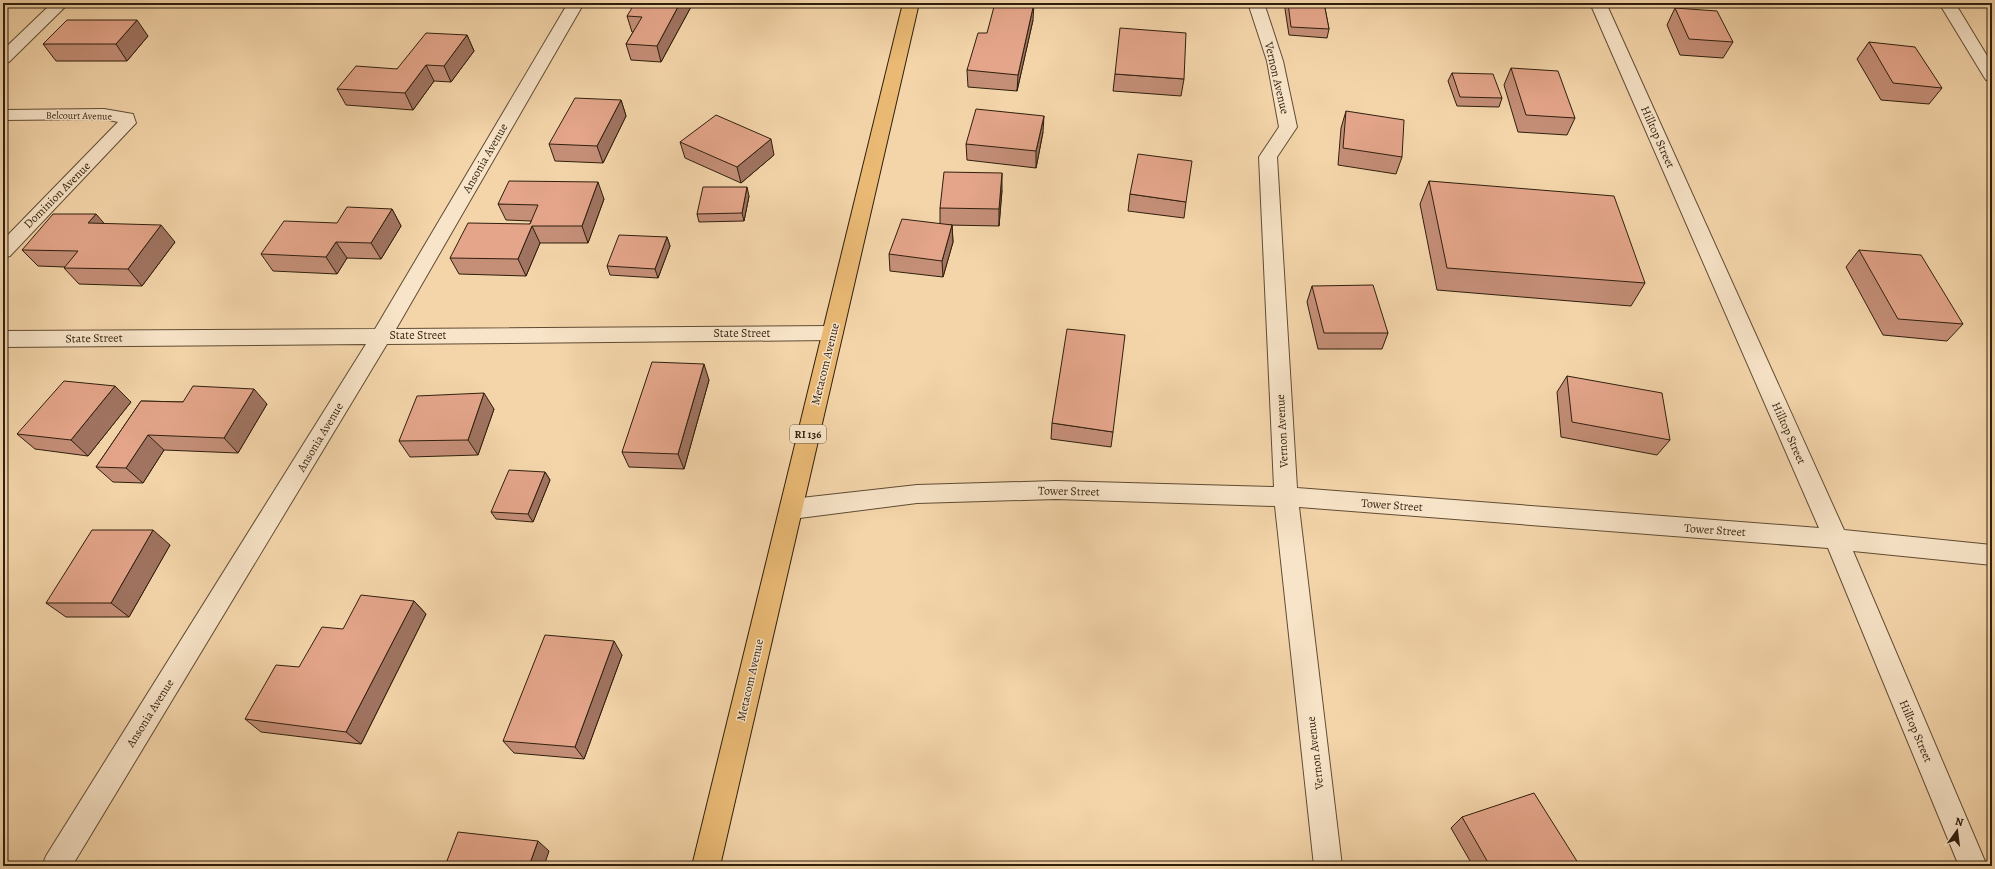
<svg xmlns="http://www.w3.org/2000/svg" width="1995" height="869" viewBox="0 0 1995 869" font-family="Alegreya,serif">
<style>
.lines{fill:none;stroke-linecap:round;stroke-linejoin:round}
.minor-casing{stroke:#604c34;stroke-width:2}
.major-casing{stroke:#2f1f0d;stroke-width:2}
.minor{fill:#f8e4c8;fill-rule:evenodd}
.major{fill:#eaba75;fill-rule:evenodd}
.wall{fill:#c48e77;stroke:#2f1f0d}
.shaded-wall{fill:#a07461;stroke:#2f1f0d}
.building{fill:#e4a58a;stroke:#2f1f0d}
.labels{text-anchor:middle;stroke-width:3;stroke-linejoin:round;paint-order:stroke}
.far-street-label{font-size:10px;fill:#2f1f0d;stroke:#f8e4c8}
.shield{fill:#f8e4c8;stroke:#6b5a45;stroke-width:1}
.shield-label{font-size:11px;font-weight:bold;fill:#2f1f0d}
.street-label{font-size:12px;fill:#2f1f0d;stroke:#f8e4c8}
</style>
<rect width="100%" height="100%" fill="#f4d5aa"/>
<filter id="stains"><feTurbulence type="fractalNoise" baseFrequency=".005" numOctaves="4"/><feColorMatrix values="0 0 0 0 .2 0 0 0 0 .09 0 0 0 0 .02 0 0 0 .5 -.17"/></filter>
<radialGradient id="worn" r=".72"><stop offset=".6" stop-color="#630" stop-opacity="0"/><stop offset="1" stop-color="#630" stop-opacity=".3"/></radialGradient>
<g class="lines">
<defs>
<g id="minor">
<path d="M52,3h17l-60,59 -6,2v-14z"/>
<path d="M568,3h16l-188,326 437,-3 7,2 3,5 -3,5 -7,2 -446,4 -315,522h-30l4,-10 320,-512 -363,3v-16l372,-2z"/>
<path d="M1248,3h16l19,58 14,66 -20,30 20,331 522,40 -229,-525h16l238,527 148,15v20l-139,-14 134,315h-28l-131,-318 -529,-41 43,359h-28l-39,-360 -219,-7 -139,4 -125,16 -8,-3 -4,-7 4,-7 8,-3 125,-14 139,-4 218,6 -15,-330 20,-30 -12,-66z"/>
<path d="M1939,3h16l37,61v18l-6,-2 -2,-3z"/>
<path d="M104,109l29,5 3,9 -126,133 -7,2v-18l115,-118 -14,-3 -101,1v-10z"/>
</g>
<path id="major" d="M903,3h16l-199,863h-28z"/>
</defs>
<use href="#minor" class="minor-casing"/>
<use href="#major" class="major-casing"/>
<use href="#minor" class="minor"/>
<use href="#major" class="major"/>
</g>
<g class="wall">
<path d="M1286,3h38l5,26 -2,9 -38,-3 -4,-26z"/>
<path d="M1489,3h41l-2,3z"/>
<path d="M692,5l-31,57 -30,-2 -5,-16 7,-12h-1l-5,-16z"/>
<path d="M1675,8l58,34 -10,16 -43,-3 -13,-30z"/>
<path d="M1033,20l-16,71 -49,-4 -1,-17 20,-37z"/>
<path d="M467,35l7,16 -23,31 -17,-1 -21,29 -67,-5 -9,-16 60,-20z"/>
<path d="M148,36l-21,25h-71l-13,-17z"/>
<path d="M1869,42l73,46 -13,16 -48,-4 -24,-41z"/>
<path d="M1511,68l64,50 -8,17 -49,-3 -14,-47z"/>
<path d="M1452,73l50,25 -3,9 -42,-1 -9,-25z"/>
<path d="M1115,74l69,5 -3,17 -68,-5z"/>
<path d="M621,100l5,16 -23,47 -48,-2 -6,-17z"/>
<path d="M1346,111l56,46 -6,17 -58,-9 3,-37z"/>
<path d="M1043,132l-7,36 -69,-8 -1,-16z"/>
<path d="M680,142l94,13 -33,28 -56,-25z"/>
<path d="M1429,181l216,102 -14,23 -194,-16 -17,-86z"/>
<path d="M1002,190l-3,36 -51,-1h4l1,17 -10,35 -53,-6 -1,-17 51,-30v-16z"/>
<path d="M1130,194l56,8 -2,16 -56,-7z"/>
<path d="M749,196l-5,25 -45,1 -2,-8z"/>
<path d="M604,199l-16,44h-48l-14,33 -67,-2 -9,-16 80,-34 1,-3 -25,-1 -8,-16z"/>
<path d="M392,209l9,17 -20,33 -34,-1 -10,16 -64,-3 -12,-17z"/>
<path d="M105,224l70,18 -33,44 -63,-2 -15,-16 1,-1 -27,-1 -16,-16z"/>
<path d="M667,237l3,9 -12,32 -48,-3 -3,-9z"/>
<path d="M1859,250l104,74 -16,17 -64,-6 -37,-68z"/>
<path d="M1312,286l76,47 -6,16h-64l-11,-47z"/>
<path d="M1567,376l103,64 -13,15 -96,-18 -4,-45z"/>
<path d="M709,380l-25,89 -55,-2 -7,-15z"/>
<path d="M141,401l126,3 -29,49 -74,-3 -21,33 -30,-1 -17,-15z"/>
<path d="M131,402l-43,54 -53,-7 -18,-15z"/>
<path d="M494,409l-16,46 -68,2 -11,-16z"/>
<path d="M1052,423l61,9 -2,15 -60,-8z"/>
<path d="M545,472l5,8 -17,42 -37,-3 -5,-7z"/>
<path d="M170,545l-41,72h-63l-20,-14z"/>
<path d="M414,601l12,13 -65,130 -100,-12 -16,-13 54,-52z"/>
<path d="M622,655l-38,104 -70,-6 -11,-12z"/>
<path d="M1462,817l118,49h-107l-22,-38z"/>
</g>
<g class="shaded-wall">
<path d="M680,3h11l1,2 -31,57 -4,-16z"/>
<path d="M1034,3l-1,17 -16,71 1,-16z"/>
<path d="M137,20l11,16 -21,25 -11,-17z"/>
<path d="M467,35l7,16 -23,31 -7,-16z"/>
<path d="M426,65l8,16 -21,29 -8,-17z"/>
<path d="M621,100l5,16 -23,47 -6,-17z"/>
<path d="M1044,116l-1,16 -7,36v-17z"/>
<path d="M771,139l3,16 -33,28 -4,-16z"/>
<path d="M1002,173v17l-3,36v-17z"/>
<path d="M598,182l6,17 -16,44 -6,-17z"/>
<path d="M747,187l2,9 -5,25 -2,-8z"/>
<path d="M392,209l9,17 -20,33 -10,-16z"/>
<path d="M96,214l14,16 -22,-7z"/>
<path d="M161,225l14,17 -33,44 -14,-17z"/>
<path d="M952,225l1,17 -10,35 -1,-16z"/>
<path d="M532,226l8,17 -14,33 -8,-17z"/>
<path d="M667,237l3,9 -12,32 -3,-9z"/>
<path d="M336,242l11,16 -10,16 -11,-17z"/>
<path d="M704,364l5,16 -25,89 -6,-15z"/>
<path d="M115,386l16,16 -43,54 -17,-16z"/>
<path d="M254,389l13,15 -29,49 -14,-15z"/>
<path d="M484,393l10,16 -16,46 -10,-15z"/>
<path d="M148,435l16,15 -21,33 -17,-15z"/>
<path d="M545,472l5,8 -17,42 -5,-8z"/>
<path d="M153,530l17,15 -41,72 -18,-14z"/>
<path d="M3,598l5,4 -5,6z"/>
<path d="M414,601l12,13 -65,130 -15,-12z"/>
<path d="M614,641l8,14 -38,104 -9,-12z"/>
<path d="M538,841l11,10 -5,15h-15z"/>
</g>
<g class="building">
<path d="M635,3h45l-23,43 -31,-2 16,-27 -15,-1z"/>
<path d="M995,3h39l-16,72 -51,-5 11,-37h9z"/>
<path d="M1288,3h36l5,26 -38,-2z"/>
<path d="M1675,8l42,3 16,31 -44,-3z"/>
<path d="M67,20h70l-21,24h-73z"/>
<path d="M1120,28l66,5 -2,46 -69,-5z"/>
<path d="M426,33l41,2 -23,31 -18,-1 -21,28 -68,-4 19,-23 41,3z"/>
<path d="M1869,42l46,5 27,41 -49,-5z"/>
<path d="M1511,68l47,3 17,47 -49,-3z"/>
<path d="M1452,73l41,1 9,24 -42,-1z"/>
<path d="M575,98l46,2 -24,46 -48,-2z"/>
<path d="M976,109l68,7 -8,35 -70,-7z"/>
<path d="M1346,111l58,9 -2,37 -59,-9z"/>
<path d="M716,115l55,24 -34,28 -57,-25z"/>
<path d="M1138,154l54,7 -6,41 -56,-8z"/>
<path d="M944,172l58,1 -3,36 -59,-1z"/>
<path d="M509,181l89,1 -16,44h-50l-14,33 -68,-1 18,-35 62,1 8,-19 -40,-1z"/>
<path d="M1429,181l185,15 31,87 -198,-15z"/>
<path d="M703,187h44l-5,26 -45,1z"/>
<path d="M347,207l45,2 -21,34 -35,-1 -10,15 -65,-3 23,-33 53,2z"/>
<path d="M53,214h43l-8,9 73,2 -33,44 -64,-1 14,-17 -56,-1z"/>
<path d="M902,219l50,6 -10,36 -53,-7z"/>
<path d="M619,235l48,2 -12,32 -48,-3z"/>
<path d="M1859,250l62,5 42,69 -65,-5z"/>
<path d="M1373,285l15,48h-64l-12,-47z"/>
<path d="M1067,329l58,6 -12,97 -61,-9z"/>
<path d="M652,362l52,2 -26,90 -56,-2z"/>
<path d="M1567,376l95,17 8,47 -98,-18z"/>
<path d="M64,381l51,5 -44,54 -54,-6z"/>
<path d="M193,386l61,3 -30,49 -76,-3 -22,33 -30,-1 45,-66 42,1z"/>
<path d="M484,393l-16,47 -69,1 18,-45z"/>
<path d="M509,470l36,2 -17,42 -37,-2z"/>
<path d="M92,530h61l-42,73h-65z"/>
<path d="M361,595l53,6 -68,131 -101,-13 31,-54 23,2 23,-40 21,2z"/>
<path d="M545,635l69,6 -39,106 -72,-6z"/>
<path d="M1534,793l46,73h-90l-28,-49z"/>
<path d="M458,832l80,9 -9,25h-84z"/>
</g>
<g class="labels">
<g class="far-street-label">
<text transform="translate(79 115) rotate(1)" y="4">Belcourt Avenue</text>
</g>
<rect class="shield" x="790" y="425" width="36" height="18" rx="3"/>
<g class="shield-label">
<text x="808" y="438">RI 136</text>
</g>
<g class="street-label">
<text transform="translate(1277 78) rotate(77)" y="4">Vernon Avenue</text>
<text transform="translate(1658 137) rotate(66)" y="4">Hilltop Street</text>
<text transform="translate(485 158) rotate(-60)" y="4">Ansonia Avenue</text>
<text transform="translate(57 195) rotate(-45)" y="4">Dominion Avenue</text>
<text x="742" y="337">State Street</text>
<text x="418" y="339">State Street</text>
<text transform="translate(94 338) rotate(-1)" y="4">State Street</text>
<text transform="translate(825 364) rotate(-76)" y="4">Metacom Avenue</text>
<text transform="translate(1282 431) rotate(-93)" y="4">Vernon Avenue</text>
<text transform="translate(1789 433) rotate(66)" y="4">Hilltop Street</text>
<text transform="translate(320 437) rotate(-59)" y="4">Ansonia Avenue</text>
<text transform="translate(1069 491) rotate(1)" y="4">Tower Street</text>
<text transform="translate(1392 505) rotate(4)" y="4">Tower Street</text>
<text transform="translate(1715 530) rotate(4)" y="4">Tower Street</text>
<text transform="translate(750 680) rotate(-77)" y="4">Metacom Avenue</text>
<text transform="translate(150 713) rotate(-58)" y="4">Ansonia Avenue</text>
<text transform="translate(1916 731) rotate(67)" y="4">Hilltop Street</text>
<text transform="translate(1315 753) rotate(-97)" y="4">Vernon Avenue</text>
</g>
</g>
<rect width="1995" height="869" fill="none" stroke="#f4d5aa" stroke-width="16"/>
<rect x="4" y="4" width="1987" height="861" fill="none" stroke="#2f1f0d" stroke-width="2"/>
<rect x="8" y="8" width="1979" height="853" fill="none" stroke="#2f1f0d"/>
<g transform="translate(1957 831) rotate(14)" stroke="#f8e4c8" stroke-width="3" paint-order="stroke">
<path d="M0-3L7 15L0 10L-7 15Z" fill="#2f1f0d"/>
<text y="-6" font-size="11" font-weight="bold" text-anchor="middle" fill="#2f1f0d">N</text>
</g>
<rect width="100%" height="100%" filter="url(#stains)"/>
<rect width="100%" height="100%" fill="url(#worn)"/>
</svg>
